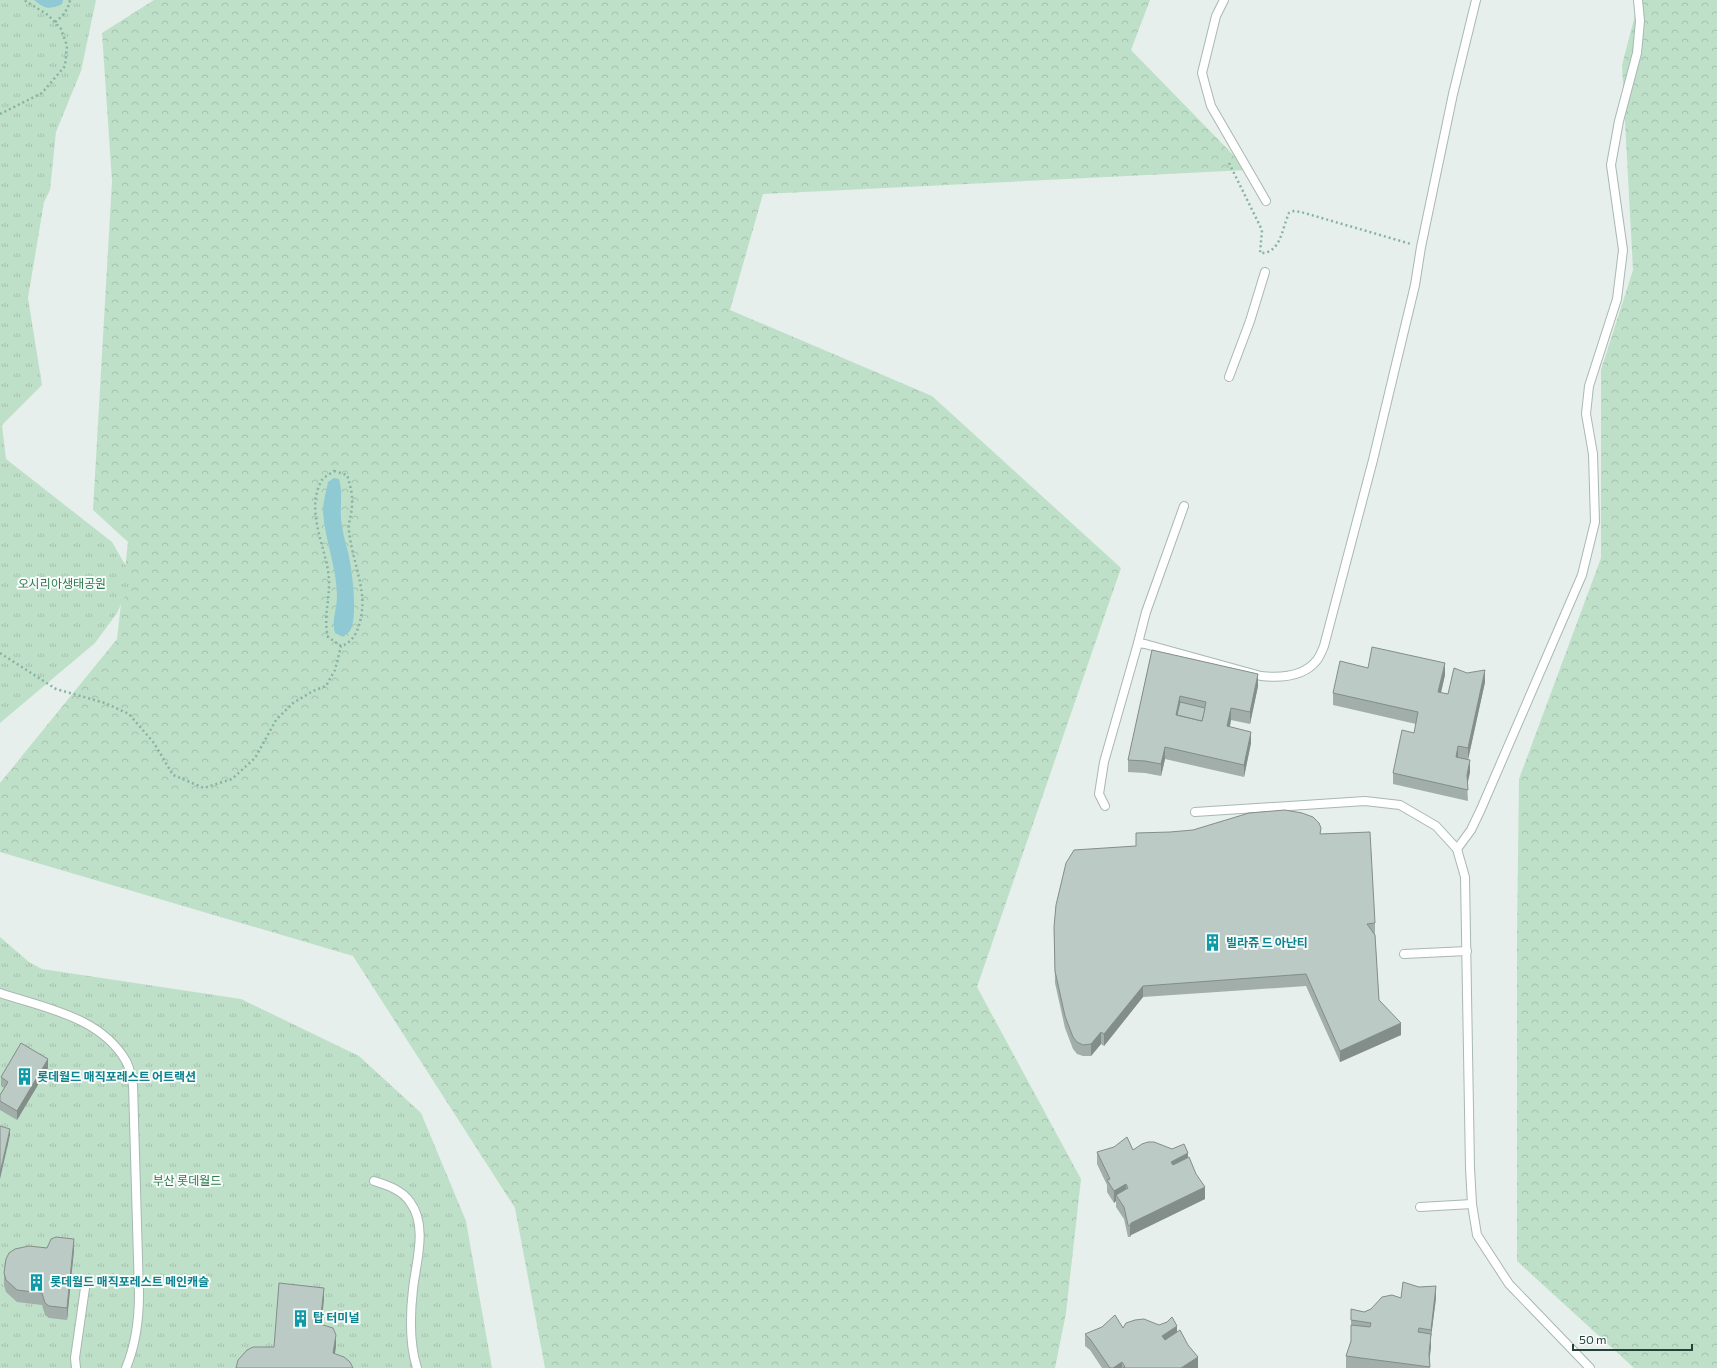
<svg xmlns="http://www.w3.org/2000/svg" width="1717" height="1368" viewBox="0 0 1717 1368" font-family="Commissioner,'Noto Sans KR',sans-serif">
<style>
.forest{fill:url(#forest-crowns)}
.park{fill:url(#park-tufts)}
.water{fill:#8ec9d4}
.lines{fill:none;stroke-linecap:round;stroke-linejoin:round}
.service-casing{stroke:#a8b8b2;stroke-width:10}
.path{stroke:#86b3a5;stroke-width:2.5;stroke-dasharray:2 3;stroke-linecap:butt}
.service{stroke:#fff;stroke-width:8}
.wall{fill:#a1aea9}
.shaded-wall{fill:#838d89}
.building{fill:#bbcac4;stroke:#838d89;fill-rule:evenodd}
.labels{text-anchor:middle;stroke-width:4;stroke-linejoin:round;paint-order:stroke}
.park-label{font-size:12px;fill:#2d7a4b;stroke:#f7fbf9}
.culture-label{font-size:12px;font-weight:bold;fill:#0d838f;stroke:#f7fbf9;text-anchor:start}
</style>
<defs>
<pattern id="forest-crowns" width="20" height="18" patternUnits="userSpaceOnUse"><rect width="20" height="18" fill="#bfe0c8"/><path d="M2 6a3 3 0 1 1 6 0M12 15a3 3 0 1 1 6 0" fill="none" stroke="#a4c1ad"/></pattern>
<pattern id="park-tufts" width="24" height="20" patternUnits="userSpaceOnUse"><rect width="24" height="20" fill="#bfe0c8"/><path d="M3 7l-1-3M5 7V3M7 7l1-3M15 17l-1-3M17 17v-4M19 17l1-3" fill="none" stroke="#a4c1ad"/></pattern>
</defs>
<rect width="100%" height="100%" fill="#e6efeb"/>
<g class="forest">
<path d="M154,0h996l-19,50 117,120 -485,24 -33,116 202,86 189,172 -144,419 104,192 -15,134 -11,55h-510l-30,-160 -162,-252 -353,-104v-69l117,-144 11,-97 -35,-32 19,-329 -10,-148z"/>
<path d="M1639,0h78v1368h-83l-117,-107v-325l2,-157 82,-221v-188l32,-100 -11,-205z"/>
</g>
<g class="park">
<path d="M0,0h96l-15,71 -25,61 -6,58 -6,12 -16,96 14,87 -40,40 4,34 106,83 21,36 -16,35 -22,30 -95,80z"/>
<path d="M0,937l29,25 13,7 199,30 118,57 62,57 45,108 26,147h-492z"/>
</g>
<g class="water">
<path d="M34,0h29l-1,4c-13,6 -17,5 -28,-4z"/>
<path d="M334,478l5,1c4,14 1,26 2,40 1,11 4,22 7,33 4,17 9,57 4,74 -1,5 -5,8 -9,11l-8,-4c-4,-12 2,-24 2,-36 0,-29 -12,-56 -14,-85 0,-10 3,-20 5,-30z"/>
</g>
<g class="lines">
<defs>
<g id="service">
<path d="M1224,0l-8,16 -14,57 9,33 55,95"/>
<path d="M1229,377l21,-56 15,-49"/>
<path d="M1138,643l8,-31 38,-106"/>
<path d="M1105,806l-6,-12 5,-32 34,-119 7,1 116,32c19,2 43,1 56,-16 3,-4 5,-9 7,-14l49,-186 42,-175 6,-38 32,-153 23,-94"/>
<path d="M1195,812l170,-11 35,4 36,21 21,23 8,28 5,291 2,36 5,31 32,49 81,84"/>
<path d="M1457,849l14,-19 10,-21 101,-234 13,-53 -2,-68 -7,-40 3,-28 28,-87 6,-49 -12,-85 8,-44 18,-68 3,-32 -2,-21"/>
<path d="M1404,954l63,-3"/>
<path d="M0,993c45,15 101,24 126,68 4,7 5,16 7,24l6,209c0,26 -3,50 -13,74"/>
<path d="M374,1181c13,4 28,9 36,21 18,24 6,60 3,87 -3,26 -4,54 4,79"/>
<path d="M1420,1207l52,-3"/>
<path d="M76,1368l-1,-10 10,-70"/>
</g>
</defs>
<use href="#service" class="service-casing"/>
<g class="path">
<path d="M55,22c8,-6 13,-12 15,-22"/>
<path d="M0,114l42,-21 23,-27 2,-20 -6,-17 -13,-14 -24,-15"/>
<path d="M1229,163l33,67 -2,23c21,1 22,-25 29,-40l5,-2 7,1 110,32"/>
<path d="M334,471l13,4c3,10 6,19 5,30 0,9 -4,16 -3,26 2,20 9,38 12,57 4,18 0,53 -20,58l-13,-9c-5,-21 2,-36 1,-58 -2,-31 -25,-68 -7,-99 2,-3 8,-6 12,-9z"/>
<path d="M0,653l56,36 49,14 24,11 25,29 19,32 31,13 28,-9 23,-21 21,-38 17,-17 20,-12 13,-5 9,-16 6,-24"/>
</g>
<use href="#service" class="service"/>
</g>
<g class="wall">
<path d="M1152,650l106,36 -8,38 -19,-4 -1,7 21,16 -7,34 -79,-18 -4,17 -16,-3 -17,-1v-12z"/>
<path d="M1368,668l77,7 -4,18 7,1 37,-12 -17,77 2,13 -3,11 1,18 -75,-17v-11l21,-40 2,-9 -83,-19v-12z"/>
<path d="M1321,834l54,89v11l4,66 22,35 -61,27 -34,-76 -163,11 -39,49 -3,-2 -10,12h-8l-6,-2 -4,-5 -8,-21 -10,-45 -1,-56 82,-81z"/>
<path d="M48,1068l-31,52 -17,-10v-15l4,-7 -3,-2v-9z"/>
<path d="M1133,1150l55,8 17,41 -74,36 -1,2h-2l-4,-18 -8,-12v-6l-2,2 -7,-11v-7l-10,-21v-12z"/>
<path d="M74,1250l-7,70 -18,-2 -4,-3 -3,-10 -25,-3 -11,-10 -2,-7v-12z"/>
<path d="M1401,1298h35l-5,39v9l-2,15 1,7h-84v-12l5,-15v-32l13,3z"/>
<path d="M1159,1325l18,7 21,36h-96l-12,-18 -5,-4v-12l38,-6z"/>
</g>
<g class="shaded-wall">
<path d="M1445,663v12l-7,29v-12z"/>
<path d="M1485,670v12l-17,78v-12z"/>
<path d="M1258,674v12l-8,38v-12z"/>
<path d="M1180,696v12l-3,13 -1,-6z"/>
<path d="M1231,708v12l-4,18v-12z"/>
<path d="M1251,732v11l-7,34v-12z"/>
<path d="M1458,746v12l-2,-1z"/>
<path d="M1165,747v12l-4,17v-12z"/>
<path d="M1470,760v12l-3,15v-12z"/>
<path d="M1143,986v11l-39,49v-12z"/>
<path d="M1401,1023v12l-61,27v-11z"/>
<path d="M1101,1032v12l-10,12v-12z"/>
<path d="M48,1059v9l-31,52v-9z"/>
<path d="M10,1129v6l-10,44v-6z"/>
<path d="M1188,1153v12l-17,9v-12z"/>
<path d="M1126,1184v12l-10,-1v6l-2,2v-12z"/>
<path d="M1205,1187v12l-74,36 -1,2v-11l1,-3z"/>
<path d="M74,1239v11l-7,70v-12z"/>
<path d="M1436,1286v12l-5,39v9l-2,20v-12l2,-15v-9z"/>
<path d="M324,1288v12l-4,36v-12z"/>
<path d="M1177,1326v12l-15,10v-12z"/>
<path d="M336,1335v12l-3,18v-12z"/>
<path d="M1198,1357v11h-17z"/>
<path d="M1122,1362v6h-9z"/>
</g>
<g class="building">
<path d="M1372,647l73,16 -7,29 10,2 6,-26 13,5 18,-3 -17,78 -10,-2 -2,11 14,3 -3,15 1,15 -75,-17 9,-43 12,3 4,-21 -85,-19 7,-32 28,7z"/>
<path d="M1152,650l106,24 -8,38 -19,-4 -4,18 24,6 -7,33 -79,-18 -4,17 -16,-3 -17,-1zM1180,696l26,6 -4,19 -26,-6z"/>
<path d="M1180,702l25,6 -3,13 -25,-6z"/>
<path d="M1285,810l17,3 11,4 6,6 2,5 -1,6 50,-2 5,91 -8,1 8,11 4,65 22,23 -61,28 -34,-77 -163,12 -39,48 -3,-2 -10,12 -8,1 -6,-3 -4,-5 -8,-21 -10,-45 -1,-44 2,-22 10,-42 8,-13 62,-4v-13l34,-1 23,-2 56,-17z"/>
<path d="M21,1043l27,16 -31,52 -17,-10v-6l8,-13 -7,-5z"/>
<path d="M0,1126l10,3 -10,44z"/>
<path d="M1127,1137l6,13 9,-6 6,-2h6l18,7 12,-5 4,9 -17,9 2,3 16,-8 7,17 9,13 -74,36 -1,3 -2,-1 -4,-18 -8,-12 12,-7 -2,-4 -12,7 -7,-11 3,-1 -13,-27 17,-5z"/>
<path d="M56,1237l18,2 -7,69 -18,-2 -4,-3 -3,-10 -25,-3 -11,-10 -2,-7 2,-14 3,-6 6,-4 14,-3 18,2 4,-9z"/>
<path d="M1403,1282l16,5 17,-1 -5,44 -12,-2 -1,4 13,2 -2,20 1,13 -84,-11 5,-15v-16l19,2 1,-4 -20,-3v-11l13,3 7,-3 11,-12 10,-2 9,3z"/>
<path d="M279,1283l45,5 -4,36 13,4 3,7 -3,18 11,4 6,5 3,6h-117l2,-8 9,-10 6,-3h21z"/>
<path d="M1115,1315l8,13 3,-5 9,-3 9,-1 15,6 8,-3 5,-5 5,9 -15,10 3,4 15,-10 8,15 10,12 -17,11h-58l2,-1 -3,-5 -9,6h-3l-20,-29 -5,-5 17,-7z"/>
</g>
<defs>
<symbol id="building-bare" viewBox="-9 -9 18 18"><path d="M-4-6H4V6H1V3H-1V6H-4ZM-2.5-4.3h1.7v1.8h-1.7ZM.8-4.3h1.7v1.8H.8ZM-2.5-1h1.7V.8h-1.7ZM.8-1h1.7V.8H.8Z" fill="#0f9aa8" stroke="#f7fbf9" stroke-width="2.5" paint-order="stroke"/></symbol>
</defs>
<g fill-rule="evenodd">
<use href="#building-bare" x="1200" y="930" width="25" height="25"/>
<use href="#building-bare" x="12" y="1064" width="25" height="25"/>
<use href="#building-bare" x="24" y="1270" width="25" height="25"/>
<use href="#building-bare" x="288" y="1306" width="25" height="25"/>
</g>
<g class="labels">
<g class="park-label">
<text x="62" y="588">오시리아생태공원</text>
<text x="187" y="1185">부산 롯데월드</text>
</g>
<g class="culture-label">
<text x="1226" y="947">빌라쥬 드 아난티</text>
<text x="37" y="1081">롯데월드 매직포레스트 어트랙션</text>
<text x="50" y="1286">롯데월드 매직포레스트 메인캐슬</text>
<text x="313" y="1322">탑 터미널</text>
</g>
</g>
<path d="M1573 1344v6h119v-6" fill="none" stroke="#24423a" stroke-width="2"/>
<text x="1579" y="1344" font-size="12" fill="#24423a" stroke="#f7fbf9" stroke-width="3" paint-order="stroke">50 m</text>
</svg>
